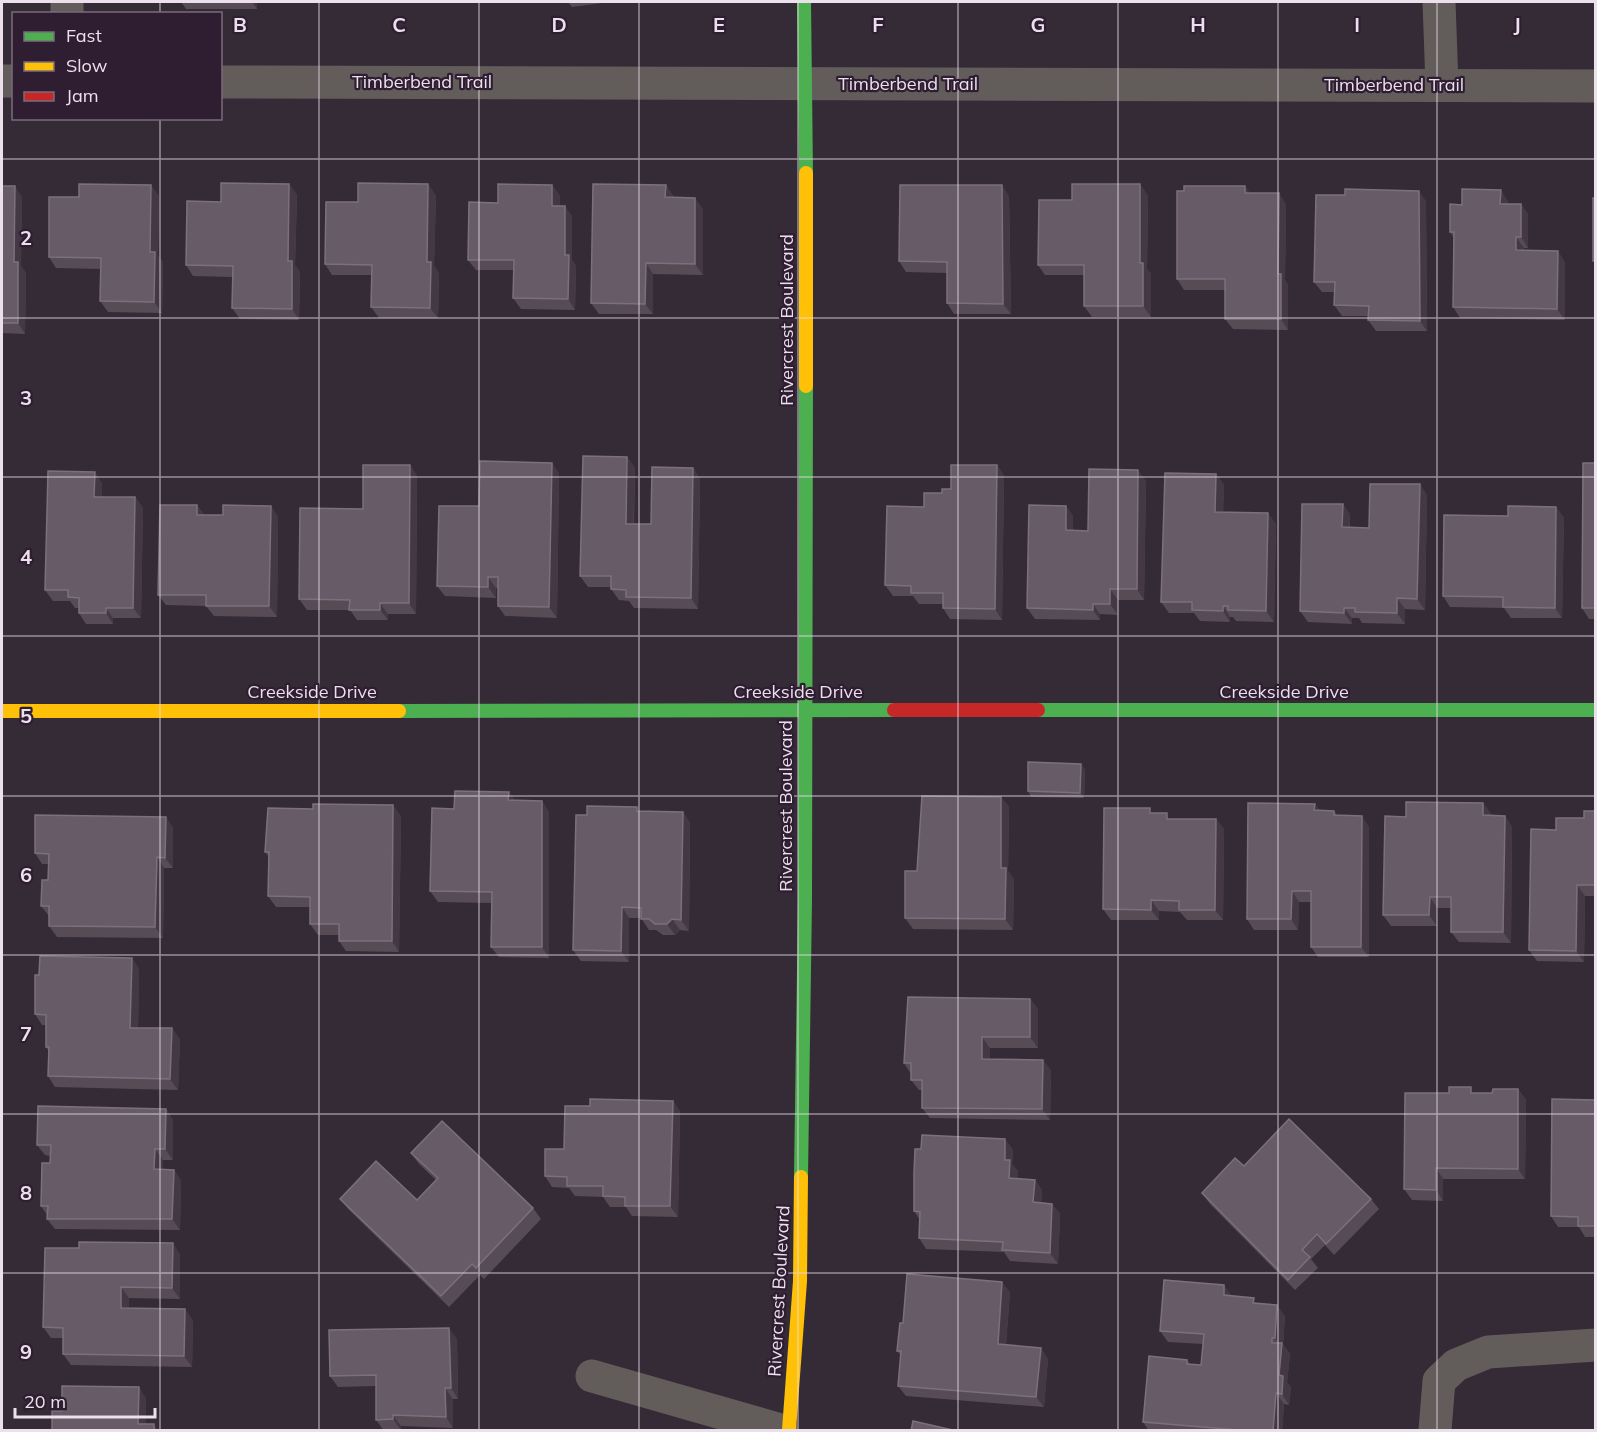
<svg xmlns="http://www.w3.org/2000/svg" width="1597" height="1432" viewBox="0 0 1597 1432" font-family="Mulish,sans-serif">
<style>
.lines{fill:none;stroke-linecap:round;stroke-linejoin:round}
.street{stroke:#625d5b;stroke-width:33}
.fast{stroke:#4caf50;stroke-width:14}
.slow{stroke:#ffc107;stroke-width:14}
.jam{stroke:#c62828;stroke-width:14}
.wall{fill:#574b56}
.shaded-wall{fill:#433843}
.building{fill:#675b67;stroke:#7c707c;stroke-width:1.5}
.grid{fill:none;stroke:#ece0ed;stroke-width:1.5;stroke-opacity:0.55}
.labels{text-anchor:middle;stroke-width:4.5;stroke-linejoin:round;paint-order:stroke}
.street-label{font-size:18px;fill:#ece0ed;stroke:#2f1d31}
.grid-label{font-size:20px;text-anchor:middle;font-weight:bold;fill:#ece0ed;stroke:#2f1d31;stroke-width:4.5;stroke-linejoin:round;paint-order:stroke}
</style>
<rect width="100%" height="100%" fill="#352b36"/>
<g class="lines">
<g class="street">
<path d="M67,2v12"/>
<path d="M1439,2l3,83"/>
<path d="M2,81h12"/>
<path d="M220,82l1376,4"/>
<path d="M592,1376l189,54"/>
<path d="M1435,1430l4,-49 17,-16 32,-13 108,-7"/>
</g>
<g class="fast">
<path d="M804,2l2,171"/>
<path d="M1038,710h558"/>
<path d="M399,711l495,-1"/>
<path d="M801,1177l4,-276 1,-515"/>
</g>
<g class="slow">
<path d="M806,386v-213"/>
<path d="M2,711h397"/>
<path d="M789,1430l11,-149 1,-104"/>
</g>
<path class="jam" d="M894,710h144"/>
</g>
<g class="wall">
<path d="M181,2h76v7h-71z"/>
<path d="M568,2h42l-38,5z"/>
<path d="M289,184l8,11 -2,70 5,7 -1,48 -59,-1 -8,-11 1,-31 -40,-1 -7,-11 35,-63z"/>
<path d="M552,185l8,11v10l12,10v44l4,6 -1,44 -54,-1 -8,-11 1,-28h-38l-8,-10 30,-57z"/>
<path d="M666,185l7,11v1l30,12v66l-50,-1v40h-54l-8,-11z"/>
<path d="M2,186l20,11 -1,69 5,7 -1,61 -23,-1z"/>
<path d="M1250,193l36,11 -1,76 3,5v45l-55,-1 -8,-10v-29h-41l-7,-11z"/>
<path d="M436,195l-2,71 5,7 -1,45h-59l-8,-11 1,-32h-40l-7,-11 33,-62z"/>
<path d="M1148,195l-1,74 4,5v43h-59l-8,-11v-31h-39l-7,-10 34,-65z"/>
<path d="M159,196l-1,60 5,6 -1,51 -54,-1 -8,-11 1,-32 -45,-1 -7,-11 30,-60z"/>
<path d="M1009,196l2,118h-57l-7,-11v-30l-41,-1 -7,-11z"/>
<path d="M1426,201l1,130h-51l-8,-11v-4h-26l-8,-11v-13h-12l-8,-10z"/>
<path d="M1508,201v3h13l7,10v34h-4v3l41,11v58l-105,-2 -7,-11 1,-69 -4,-6 12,-27z"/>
<path d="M627,457l8,11 -1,56h17l42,-56 7,11 -2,130 -64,-1 -5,-7 -10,-1 -8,-11v-2h-23l-8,-11z"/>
<path d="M552,463l7,11 -2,144 -52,-2 -7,-10v-18h-2v10l-51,-2 -8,-10 42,-80z"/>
<path d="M1596,463v156h-7l-7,-11z"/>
<path d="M410,465l7,11 -1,138h-28v6h-31l-7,-10h-43l-8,-11 64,-90z"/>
<path d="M997,465l7,11 -2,144 -52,-1 -7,-11v-4h-24l-6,-8h-20l-8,-11 39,-78 18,-14z"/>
<path d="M1216,474l8,11 -1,27 53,12 -2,98 -38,-1 -3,-4h-3v5l-30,-1 -6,-8h-25l-8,-11z"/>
<path d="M1146,481l-2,119h-26v15l-18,-1v6l-65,-1 -8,-11 39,-102 7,10v15h15z"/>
<path d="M102,483v14h33l8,11 -2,110h-28v6h-27l-7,-11v-5h-4l-5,-7h-17l-8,-11z"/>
<path d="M1427,495l-2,115 -20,-1v15l-43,-1 -3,-5h-7v6l-44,-2 -8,-11 43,-107 7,11v12l19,1z"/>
<path d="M197,505l7,10 74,1 -1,101 -63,-1 -8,-10 -40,-1 -8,-10z"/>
<path d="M1556,507l8,11 -2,100h-51l-7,-10 -54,-1 -7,-11 65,-80z"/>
<path d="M1085,769l-1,29 -53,-1 -3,-6z"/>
<path d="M509,792l6,9h27l7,11v146l-50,-1 -8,-10 1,-44 -54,-1 -8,-11 24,-82z"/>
<path d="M1001,797l8,10 -1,64 6,8 -1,51 -100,-1 -8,-11 12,-47z"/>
<path d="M1483,803l8,11v2h14l7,11 -1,116 -52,-1 -8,-10v-24h-14v18h-46l-8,-11 23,-98z"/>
<path d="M1315,804l4,6 15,1 3,4 32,12v130h-51l-7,-10v-45h-12l-1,28h-44l-7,-11z"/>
<path d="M1596,811v85h-11l-1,66 -47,-1 -8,-11 27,-120 28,-12z"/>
<path d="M640,812h43l7,11 -1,108 -9,-1 -5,5h-12l-7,-5h-7l-8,-12h-12v44l-48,-1 -8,-11 14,-135z"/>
<path d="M1153,813l18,6h45l8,10 -1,91h-36l-7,-8 -21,-1v9h-48l-8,-11z"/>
<path d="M401,816l-2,136 -53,-1 -7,-10v-6h-21l-8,-11v-17h-34l-8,-11 1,-39 -4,-5z"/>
<path d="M173,827v41h-9l-1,70 -106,-1 -8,-11v-10l-8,-10 7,-26v-16h-6l-7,-11z"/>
<path d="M139,968l-1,60 42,11 -2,51 -123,-3 -7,-11v-26l-2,-3v-22h-4l-7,-11z"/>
<path d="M1030,999l8,10v39h-48v11l61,11 -1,50 -120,-2 -8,-10v-18h-3l-8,-10v-6l-7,-11z"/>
<path d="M1518,1089l8,11 -1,79h-82v22l-31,-1 -8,-11 72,-96h16z"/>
<path d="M1596,1100v137h-11l-6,-10h-21l-7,-11z"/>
<path d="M673,1101l7,11 -2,105 -46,-1 -6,-9h-16l-7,-10 -28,-1 -6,-8 -17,-1 -7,-11 19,-27 26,-43z"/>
<path d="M166,1109l7,11v40h-10l-1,10h12l7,11 -1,49 -125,-1 -8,-10v-4l-6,-9 9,-43v-7l-5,-1 -8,-10z"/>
<path d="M1005,1139l8,11 -1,14 6,7 -1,8 18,1 7,10 -1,13 11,1 8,10 -2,50 -48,-3 -6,-9 -78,-3 -7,-11 1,-18 -6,-9 7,-62z"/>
<path d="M411,1153l122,55 8,11 -57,60 -4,-4 -31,32 -101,-98 -8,-10 77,1 19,-20 -17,-16z"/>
<path d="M1244,1166l127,33 8,10 -45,46 -9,-10 -14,14 7,9 -23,22 -85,-86 -8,-11z"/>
<path d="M180,1254v45l-51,-1v10l64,12 -1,47 -121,-2 -8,-11v-16h-12l-8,-11z"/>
<path d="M1010,1292l-4,53 42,14 -4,48 -138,-11 -8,-10 3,-30 -4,-5 6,-28z"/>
<path d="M1232,1296l26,7 27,13 -2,28 7,10 -3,28 4,5 -2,18 -5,-1 -2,27h-133l-6,-9 44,-62 4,5h10l2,-21 -35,-2 -8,-11z"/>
<path d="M457,1339l1,60h-5v29l-52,-2v4l-17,1 -8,-11v-34l-38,1 -8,-11z"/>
</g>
<g class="shaded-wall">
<path d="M252,2h5v7z"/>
<path d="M289,184l8,11 -2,70 5,7 -1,48 -7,-11 -4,-48z"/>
<path d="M428,184l8,11 -2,71 5,7 -1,45 -8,-10 -3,-46z"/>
<path d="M1140,184l8,11 -1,74 4,5v43l-8,-11 -3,-43z"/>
<path d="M151,185l8,11 -1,60 5,6 -1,51 -8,-11 -4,-50z"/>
<path d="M552,185l8,11v20l-8,-10z"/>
<path d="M666,185l7,11v12l-8,-11z"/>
<path d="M1002,185l7,11 2,118 -8,-10z"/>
<path d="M15,186l7,11 -1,69 5,7 -1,61 -7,-11 -4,-61z"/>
<path d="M1245,186l8,11 -8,-4z"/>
<path d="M1501,190l7,11v13l-8,-10z"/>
<path d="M1419,191l7,10 1,130 -7,-10z"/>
<path d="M1279,193l7,11 -1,76 3,5v45l-7,-11 -3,-45z"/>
<path d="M695,198l8,11v66l-8,-11z"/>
<path d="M1521,204l7,10v34l-7,-11z"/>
<path d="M565,206l7,10v44l4,6 -1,44 -7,-11 -3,-44z"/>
<path d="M1516,237l8,11v13l-8,-11z"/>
<path d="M1558,251l7,11v58l-8,-11z"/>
<path d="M646,263l7,11v40l-8,-10z"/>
<path d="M627,457l8,11 -2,67 -7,-11z"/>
<path d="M552,463l7,11 -2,144 -8,-11z"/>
<path d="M410,465l7,11 -1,138 -7,-11z"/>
<path d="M997,465l7,11 -2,144 -7,-11z"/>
<path d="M693,468l7,11 -2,130 -7,-11z"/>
<path d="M1138,470l8,11 -2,119 -7,-11z"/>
<path d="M95,472l7,11v25l-8,-11z"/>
<path d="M1216,474l8,11 -1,38 -8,-11z"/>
<path d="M1420,484l7,11 -2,115 -8,-11z"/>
<path d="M135,497l8,11 -2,110 -8,-10z"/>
<path d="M1343,504l7,11 -1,23 -7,-11z"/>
<path d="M197,505l7,11 -7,-1z"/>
<path d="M271,506l7,10 -1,101 -8,-11z"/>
<path d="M1066,506l7,10v25l-7,-11z"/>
<path d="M1556,507l8,11 -2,100 -7,-10z"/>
<path d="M1268,513l8,11 -2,98 -8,-11z"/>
<path d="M488,577l8,11v10l-8,-11z"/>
<path d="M1110,589l8,11v15l-8,-11z"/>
<path d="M1397,598l8,11v15l-8,-11z"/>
<path d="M380,603l8,11v6l-8,-10z"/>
<path d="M1093,604l7,10v6l-7,-10z"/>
<path d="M1223,606l7,11v5l-7,-11z"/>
<path d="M106,608l7,10v6l-7,-11z"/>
<path d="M1344,608l8,10v6l-8,-11z"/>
<path d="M1081,764l4,5 -1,29 -4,-5z"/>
<path d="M509,792l8,11 -9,-3z"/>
<path d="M1001,797l8,10 -1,64 6,8 -1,51 -8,-11 -4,-51z"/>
<path d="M542,801l7,11v146l-7,-11z"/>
<path d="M1483,803l8,11v12l-8,-11z"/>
<path d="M1315,804l7,10 -8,-4z"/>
<path d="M393,805l8,11 -2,136 -7,-11z"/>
<path d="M683,812l7,11 -1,108 -8,-11z"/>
<path d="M1362,816l7,11v130l-8,-10z"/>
<path d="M1505,816l7,11 -1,116 -8,-11z"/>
<path d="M166,817l7,10v41l-8,-10z"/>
<path d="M1216,819l8,10 -1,91 -8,-10z"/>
<path d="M157,857l7,11 -1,70 -8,-11z"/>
<path d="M1577,885l8,11 -1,66 -8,-11z"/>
<path d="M1292,891l7,11 -1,28 -7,-11z"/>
<path d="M1430,897l7,11v18l-8,-11z"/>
<path d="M1151,900l8,11v9l-8,-10z"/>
<path d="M622,907l7,11v44l-8,-11z"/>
<path d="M672,919l8,11 -5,5 -8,-11z"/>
<path d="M132,958l7,10 -1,71 -8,-11z"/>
<path d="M1030,999l8,10v39l-8,-11z"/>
<path d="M172,1028l8,11 -2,51 -8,-11z"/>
<path d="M982,1037l8,11v22l-8,-11z"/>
<path d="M1043,1060l8,10 -1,50 -8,-11z"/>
<path d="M1518,1089l8,11 -1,79 -7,-10z"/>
<path d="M673,1101l7,11 -2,105 -8,-11z"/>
<path d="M166,1109l7,11v40l-8,-11z"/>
<path d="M1005,1139l8,11 -1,14 6,7 -1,18 -8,-11 -4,-18z"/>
<path d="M155,1149l8,11 -1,20 -8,-11z"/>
<path d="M1436,1168l7,11v22l-7,-11z"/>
<path d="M174,1170l7,11 -1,49 -8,-11z"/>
<path d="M1035,1180l7,10 -1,23 -8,-11z"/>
<path d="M1052,1204l8,10 -2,50 -8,-11z"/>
<path d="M173,1243l7,11v45l-8,-11z"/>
<path d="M1002,1282l8,10 -5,63 -7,-11z"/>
<path d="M1224,1285l8,11 -8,-1z"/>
<path d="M121,1287l8,11v20l-8,-10z"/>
<path d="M1277,1305l8,11 -2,28 7,10 -3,28 4,5 -2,18 -7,-11 -3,-19 3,-27 -7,-10z"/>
<path d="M185,1309l8,11 -1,47 -8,-11z"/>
<path d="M449,1328l8,11 1,60 -7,-11z"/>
<path d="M1041,1348l7,11 -4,48 -8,-10z"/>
<path d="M139,1387l7,11v33l-8,-7z"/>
<path d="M445,1388l8,11v29l-7,-11z"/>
<path d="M1276,1393l8,11 -2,27h-9z"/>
<path d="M393,1415l8,11v4l-8,-11z"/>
<path d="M154,1424l5,7h-5z"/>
</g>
<g class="building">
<path d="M221,183l68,1 -1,77h4v48l-60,-1 1,-42 -47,-1 1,-64 34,1z"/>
<path d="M358,183l70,1 -1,78h4l-1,46 -59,-1 1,-42 -47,-1 1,-62h32z"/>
<path d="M79,184l72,1 -1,67h5l-1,50 -54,-1 1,-43 -52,-1v-60h30z"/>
<path d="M498,184l54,1v21h13v49h4l-1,44 -55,-1 1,-38h-46l1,-58 29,1z"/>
<path d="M593,184l73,1 -1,12 30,1v66l-49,-1 -1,41 -54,-1z"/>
<path d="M1072,184h68v79h3v43h-59v-41h-46l1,-65h33z"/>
<path d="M900,185h102l1,119 -56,-1v-41l-48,-1z"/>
<path d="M2,186h13l-1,76h4v61h-16z"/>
<path d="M1184,186h61v7h34l-1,81h3v45h-56v-40h-48v-88h7z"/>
<path d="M1345,189l74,2 1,130 -52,-1 1,-14 -35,-1 1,-23h-21l2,-87h29z"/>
<path d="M1462,189l39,1 -1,14h21v33h-5v13l42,1 -1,58 -104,-2 1,-75h-4v-28l12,1z"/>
<path d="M1593,198l3,1v62h-3z"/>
<path d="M583,456l44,1 -1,67h25l1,-57 41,1 -2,130 -65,-1v-7l-15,-1v-13h-31z"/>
<path d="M480,461l72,2 -3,144 -51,-1v-29h-10v10l-51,-1 2,-80h40z"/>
<path d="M1583,463h13v145h-14z"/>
<path d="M363,465h47l-1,138h-29v7h-31l1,-10 -51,-1 1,-91 63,1z"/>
<path d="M951,465h46l-2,144 -52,-1v-15h-32v-7l-26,-1 2,-79 37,1v-14h18v-4h9z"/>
<path d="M1089,469l49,1 -1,119h-27v15h-17v6l-66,-2 2,-103 37,1v24l22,1z"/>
<path d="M48,471l47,1 -1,25h41l-2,111h-27v5h-27v-15l-11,-1v-7h-23z"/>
<path d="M1165,473l51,1 -1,38 53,1 -2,98 -38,-1v-4h-5v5l-31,-1v-8h-31z"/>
<path d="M1370,484h50l-3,115 -20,-1v15l-42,-1v-4h-11v5l-44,-2 2,-107h41l-1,23 27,1z"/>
<path d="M160,505h37v10h26v-10l48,1 -2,100h-63v-11h-48z"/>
<path d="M1508,506l48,1 -1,101 -52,-1v-10l-60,-1 1,-81 64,1z"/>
<path d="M1028,762l53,2 -1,29 -52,-2z"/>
<path d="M455,791l54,1 -1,8 34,1v146h-51l1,-55 -62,-1 2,-83 22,1z"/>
<path d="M922,796l79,1v71h5l-1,51 -100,-1v-47h12z"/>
<path d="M1406,802l77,1v12l22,1 -2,116h-52v-35h-21l-1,18h-46l2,-99 21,1z"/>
<path d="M1248,803l67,1 -1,6 20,1v4l28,1 -1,131h-50v-56h-19l-1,28h-44z"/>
<path d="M313,804l80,1 -1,136h-53v-17h-29v-27l-42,-1 1,-44h-4l3,-44 45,1z"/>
<path d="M587,806l50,1v4l46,1 -2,108 -9,-1 -5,5h-12l-6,-5h-8v-11l-19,-1 -1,44 -48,-1 3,-135h11z"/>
<path d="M1104,808h46v5h17v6h49l-1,91h-36v-9l-28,-1v10l-48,-1z"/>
<path d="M1584,811h12v74h-19l-1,66 -47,-1 2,-121 25,1v-12h28z"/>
<path d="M35,815l131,2 -1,41 -8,-1 -2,70 -106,-1v-20h-8l1,-26h6l1,-26 -14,-1z"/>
<path d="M40,956l92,2 -2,70h42l-2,51 -122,-3 1,-29h-3v-32l-11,-1v-39h4z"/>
<path d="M908,997l122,2v38h-48v22l61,1 -1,49 -120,-1v-28h-11v-17h-7z"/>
<path d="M1449,1087h22v6h21l1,-4h25v80l-82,-1v22l-32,-1 1,-96h44z"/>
<path d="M590,1099l83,2 -3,105h-45v-9l-22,-1v-10h-36v-9l-22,-1v-27h19l1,-43h25z"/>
<path d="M1552,1099l44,1v126h-18v-9l-27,-1z"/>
<path d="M38,1106l128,3 -1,40h-10l-1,20 20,1 -2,49h-125l1,-13h-7l1,-43h8l1,-18h-14z"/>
<path d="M1289,1119l82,80 -45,45 -9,-10 -15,16 8,7 -22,23 -86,-87 33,-35 9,8z"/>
<path d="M442,1121l91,87 -57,60 -4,-4 -31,32 -101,-97 36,-38 41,39 21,-22 -27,-25z"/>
<path d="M922,1135l83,4v21h5l-1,18 26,2 -2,22 19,2 -2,49 -48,-3 1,-8 -84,-4 1,-26 -6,-1v-38l1,-24h6z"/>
<path d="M79,1242l94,1 -1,45 -51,-1v21l64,1 -1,47 -121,-2v-26l-20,-1 2,-79h34z"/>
<path d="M907,1274l95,8 -4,62 43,4 -5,49 -138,-11 3,-35h-4l3,-28h3z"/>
<path d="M1164,1280l60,5v10l30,3 -1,5 24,2 -2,33h-3v5h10l-3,32 4,1 -1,18 -6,-1 -3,38h-23l-107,-9 6,-66 38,4v4l14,1 3,-31 -44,-3z"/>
<path d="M449,1328l2,60h-6l1,29 -53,-2v4l-17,1v-45l-46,1 -1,-46z"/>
<path d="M62,1386l77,1 -1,37h16v7h-102v-20h10z"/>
<path d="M913,1421l44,10h-46z"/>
</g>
<path class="grid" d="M160,2v12M319,2v1428M479,2v1428M639,2v1428M798,2v1428M958,2v1428M1118,2v1428M1278,2v1428M1437,2v1428M160,118v1312M2,159h1594M2,318h1594M2,477h1594M2,636h1594M2,796h1594M2,955h1594M2,1114h1594M2,1273h1594"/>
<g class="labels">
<g class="street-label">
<text x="422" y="88">Timberbend Trail</text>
<text x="908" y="90">Timberbend Trail</text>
<text x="1394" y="91">Timberbend Trail</text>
<text transform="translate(787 320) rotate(-90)" y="6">Rivercrest Boulevard</text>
<text x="312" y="698">Creekside Drive</text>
<text x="798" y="698">Creekside Drive</text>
<text x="1284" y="698">Creekside Drive</text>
<text transform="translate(786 806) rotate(-90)" y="6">Rivercrest Boulevard</text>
<text transform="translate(779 1291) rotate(-87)" y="6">Rivercrest Boulevard</text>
</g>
</g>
<g class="grid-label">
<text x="240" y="32">B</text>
<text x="399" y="32">C</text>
<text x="559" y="32">D</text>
<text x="719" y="32">E</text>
<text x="878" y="32">F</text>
<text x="1038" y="32">G</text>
<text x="1198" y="32">H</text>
<text x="1357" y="32">I</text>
<text x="1517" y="32">J</text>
<text x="26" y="245">2</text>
<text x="26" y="405">3</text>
<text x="26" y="564">4</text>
<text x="26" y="723">5</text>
<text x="26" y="882">6</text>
<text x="26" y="1041">7</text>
<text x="26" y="1200">8</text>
<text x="26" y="1359">9</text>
</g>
<rect width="1597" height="1432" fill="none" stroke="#ece0ed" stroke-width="6"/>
<rect x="12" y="12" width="210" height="108" fill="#2f1d31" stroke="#7b6b7c" stroke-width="1.5"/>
<rect x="24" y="32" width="30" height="9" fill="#4caf50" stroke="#7b6b7c" stroke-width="1.5"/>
<text x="66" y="42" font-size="18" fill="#ece0ed">Fast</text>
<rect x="24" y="62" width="30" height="9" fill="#ffc107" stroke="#7b6b7c" stroke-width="1.5"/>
<text x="66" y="72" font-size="18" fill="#ece0ed">Slow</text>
<rect x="24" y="92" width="30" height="9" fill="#c62828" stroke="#7b6b7c" stroke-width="1.5"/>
<text x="66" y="102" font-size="18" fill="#ece0ed">Jam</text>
<path d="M15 1408v9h140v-9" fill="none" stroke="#ece0ed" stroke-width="3"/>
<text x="24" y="1408" font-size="18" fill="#ece0ed" stroke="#2f1d31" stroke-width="4.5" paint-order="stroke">20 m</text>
</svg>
